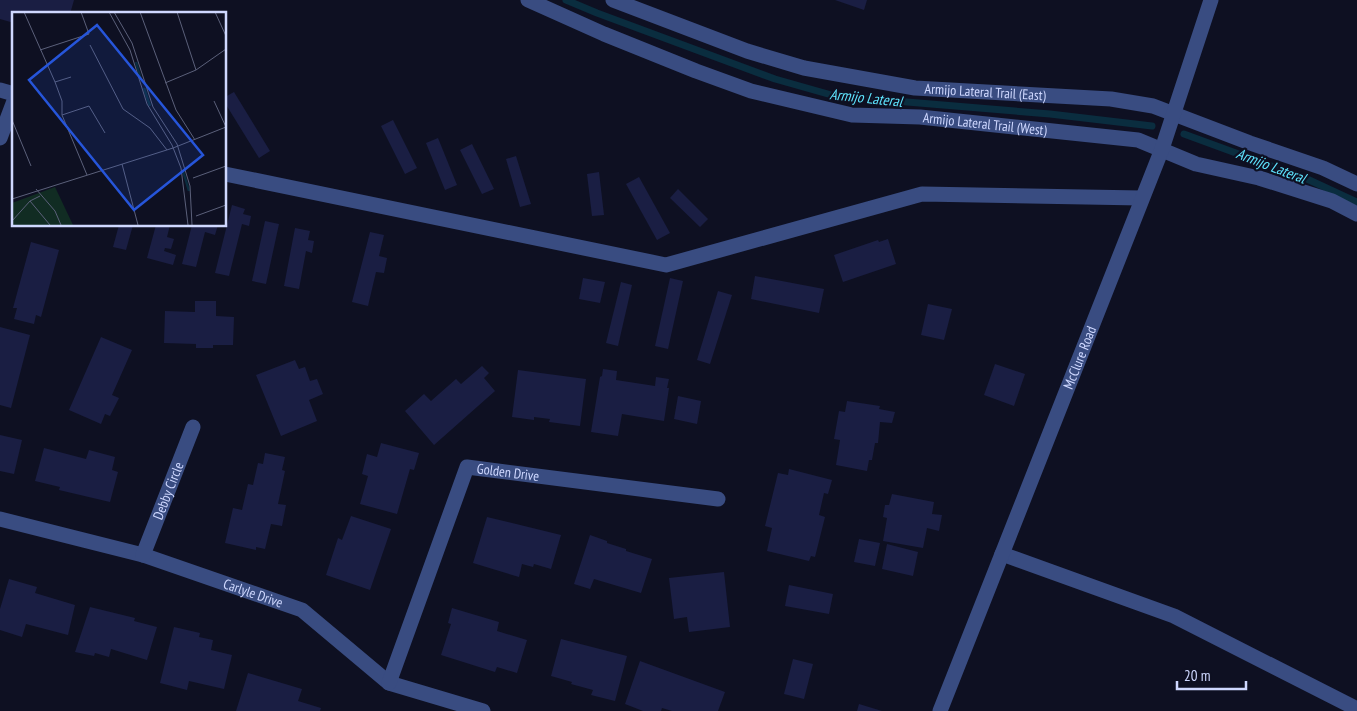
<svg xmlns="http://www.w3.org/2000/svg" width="1357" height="711" viewBox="0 0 1357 711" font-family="'PT Sans Narrow',sans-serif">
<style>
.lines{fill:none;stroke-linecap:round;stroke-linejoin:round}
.stream{stroke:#0a2d3f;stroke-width:7}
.building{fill:#1a1e43}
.minor{stroke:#394c81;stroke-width:15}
.labels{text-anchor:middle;stroke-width:4.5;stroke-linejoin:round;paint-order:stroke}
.street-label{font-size:14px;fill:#cfd8ff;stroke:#0e1022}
.water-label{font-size:15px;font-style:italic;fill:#5ee4fe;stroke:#0e1022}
.inset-river{fill:none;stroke:#0a2d3f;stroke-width:2.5}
.inset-road{fill:none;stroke:#5b607a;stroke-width:1}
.view{fill:#2655da;fill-opacity:0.15;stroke:#2655da;stroke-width:2.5}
.inset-edge{fill:none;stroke:#cfd8ff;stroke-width:2.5}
</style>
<rect width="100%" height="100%" fill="#0e1022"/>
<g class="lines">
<g class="stream">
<path d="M566,0l31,13 178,66 60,17 215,18 102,12"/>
<path d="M1184,134l123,45 50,23"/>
</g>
</g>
<g class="building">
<path d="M0,0h74l-4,14h-56v9l-14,-4z"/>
<path d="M835,0h32l-3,10z"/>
<path d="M234,92l36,59 -11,7 -34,-55v-6z"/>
<path d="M393,120l24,48 -12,6 -24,-48z"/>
<path d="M438,138l19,47 -12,5 -19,-47z"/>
<path d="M472,144l22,45 -12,5 -22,-44z"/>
<path d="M516,156l15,48 -11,3 -14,-48z"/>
<path d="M599,172l5,43 -12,1 -5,-42z"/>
<path d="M639,177l31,56 -13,7 -31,-56z"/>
<path d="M678,189l30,30 -8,8 -30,-29z"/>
<path d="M232,205l13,4 -2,5 8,2 -2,10 -7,-2 -13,52 -14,-3z"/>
<path d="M265,221l14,3 -13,60 -14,-3z"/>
<path d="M119,225h14l-7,25 -13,-3z"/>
<path d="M156,225h14l-3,12 7,2 -3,10 -6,-1 -1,3 12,4 -3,10 -26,-7z"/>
<path d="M192,225h26l-3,10 -10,-3 -9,35 -14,-3z"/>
<path d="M295,228l15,3 -2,9 6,1 -2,12 -6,-2 -7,38 -15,-3z"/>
<path d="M370,232l14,3 -5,21 8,2 -3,15 -8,-1 -8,34 -16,-4z"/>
<path d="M888,239l8,25 -53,18 -9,-27 44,-15 1,2z"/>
<path d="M31,242l28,8 -18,67 -5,-2 -2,9 -20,-5 3,-11h-4z"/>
<path d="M755,276l69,13 -5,24 -68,-14z"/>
<path d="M583,278l22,4 -5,21 -21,-4z"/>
<path d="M670,278l13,3 -15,68 -13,-3z"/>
<path d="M621,282l11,3 -14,61 -12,-3z"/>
<path d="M718,291l14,4 -22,69 -13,-4z"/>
<path d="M195,301h21v15l18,1 -1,28h-20v3h-17v-4l-32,-1 1,-32 30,1z"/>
<path d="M928,304l24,5 -8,31 -23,-5z"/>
<path d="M0,327l30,8 -19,73 -11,-3z"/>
<path d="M101,337l31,13 -20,45 7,3 -9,18 -5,-2 -4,10 -32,-14z"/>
<path d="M295,360l4,9 6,-2 5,14 7,-2 6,15 -14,6 8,21 -36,15 -25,-61z"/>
<path d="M995,364l30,10 -11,32 -30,-11z"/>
<path d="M482,366l7,7 -5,5 11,13 -61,54 -29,-34 19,-17 7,7 25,-22 5,5z"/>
<path d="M603,369l14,2 -1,9 39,6 1,-9 13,2 -2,9h2l-5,33 -42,-7 -4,22 -27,-4 9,-55 2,-1z"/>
<path d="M518,370l68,9 -6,47 -31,-4 1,-3 -16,-2v3l-22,-3z"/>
<path d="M678,396l23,5 -4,23 -23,-5z"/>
<path d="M847,401l33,5 -1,3 16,3 -3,11 -12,-1 -2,21h-3l-3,17h-3l-2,11 -31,-6 4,-25 -6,-1 5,-28 6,1z"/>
<path d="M0,435l22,5 -8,34 -14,-3z"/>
<path d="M381,443l38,10 -5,17 -4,-1 -13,45 -37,-10 8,-28 -6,-2 5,-20 10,3z"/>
<path d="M44,448l42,11 3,-9 26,7 -3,13 6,2 -8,30 -51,-12 1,-3 -25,-6z"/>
<path d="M265,453l20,4 -3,13 3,1 -7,33 8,1 -4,21 -11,-2 -6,25 -9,-2v3l-31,-7 8,-35 9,2 6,-26 5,1 5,-22 5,1z"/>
<path d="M789,469l43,11 -4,14 -4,-1 -5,22 6,2 -10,40 -4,-1 -2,5 -42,-10 5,-23 -7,-2 13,-53 10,2z"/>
<path d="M892,494l42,8 -2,12 10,1 -3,16 -12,-3 -4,20 -40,-7 4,-23 -4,-1 2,-12h4z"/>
<path d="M351,516l40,13 -21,61 -44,-15 12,-37 4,2z"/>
<path d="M487,517l74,18 -10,34 -17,-5 -1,3 -11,-3 -3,13 -46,-14z"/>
<path d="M590,535l17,6v2l19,6v2l26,8 -11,34 -47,-14 -4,10 -16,-5z"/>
<path d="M859,539l21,4 -5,23 -21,-4z"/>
<path d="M887,544l31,8 -5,24 -31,-7z"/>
<path d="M724,572l6,55 -41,5 -2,-15 -13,2 -5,-41z"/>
<path d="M9,579l28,8 -2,6 40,12 -7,30 -42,-11 -4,13 -22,-7v-21z"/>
<path d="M789,585l44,9 -4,20 -44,-8z"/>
<path d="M90,607l45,11 -1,3 23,6 -10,33 -36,-11 -2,8 -14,-4 -1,3 -19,-4z"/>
<path d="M452,608l47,14 -2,9 30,9 -10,33 -20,-6 -2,5 -54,-17 10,-31 -3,-1z"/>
<path d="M174,627l26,6 -1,4 14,3 -2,10 21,5 -8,34 -35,-8 -2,9 -27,-7z"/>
<path d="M561,639l66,17 -12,45 -24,-6 2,-5 -22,-6 1,-2 -21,-6z"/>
<path d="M793,659l20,5 -9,35 -20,-5z"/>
<path d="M640,661l85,31 -7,19h-46l-10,-3 -1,3h-18l-18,-7z"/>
<path d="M248,673l54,16 -4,12 23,7 -1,3h-84z"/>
<path d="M859,704l23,7h-25z"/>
</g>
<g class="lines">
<g class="minor">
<path id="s1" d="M528,0l76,34 92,37 55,20 101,24 68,2 218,23 58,24 63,14 73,23 25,13"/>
<path id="s2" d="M613,0l134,51 57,17 111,20 196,11 42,7 97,37 73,25 34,16"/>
<path d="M0,90l14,4"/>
<path d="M0,138l14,-37"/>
<path d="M225,174l441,91 256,-71 219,4"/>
<path id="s3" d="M0,519l143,36 159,55 87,73 94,28"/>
<path d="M1002,554l172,62 183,93"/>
<path id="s4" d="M143,555l50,-128"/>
<path id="s5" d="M389,683l78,-216 251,32"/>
<path id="s6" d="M940,711l222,-562 49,-149"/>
</g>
</g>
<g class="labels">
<g class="street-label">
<text dy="5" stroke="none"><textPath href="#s2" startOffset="386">Armijo Lateral Trail (East)</textPath></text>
<text dy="5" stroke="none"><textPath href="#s1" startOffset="478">Armijo Lateral Trail (West)</textPath></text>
<text dy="5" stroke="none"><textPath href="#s6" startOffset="380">McClure Road</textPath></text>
<text dy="5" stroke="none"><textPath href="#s5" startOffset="271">Golden Drive</textPath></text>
<text dy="5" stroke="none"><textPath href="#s4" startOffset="69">Debby Circle</textPath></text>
<text dy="5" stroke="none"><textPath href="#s3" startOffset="264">Carlyle Drive</textPath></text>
</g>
<g class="water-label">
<text transform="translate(866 98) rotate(6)" y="5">Armijo Lateral</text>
<text transform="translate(1271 166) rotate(21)" y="5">Armijo Lateral</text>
</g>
</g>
<g transform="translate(12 12)">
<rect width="214" height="214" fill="#0e1022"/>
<path d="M43,175l18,38h-61v-22z" fill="#112c23"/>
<path class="inset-river" d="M124,50l5,18M132,76l6,18M171,159l6,20"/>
<path class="inset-road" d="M12,0l31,70 7,19v14l25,60M97,0l21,38 17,54 25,41 9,23 7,57M102,0l18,31 21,64 24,37 13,42 2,39M128,0l36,98 19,30M165,0l19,58M203,0l11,24M78,33l33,64 27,19 17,22M28,38l49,-16 -8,-22M43,70l16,-5M153,71l31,-13 30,-21M202,89l12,26M50,103l27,-9 16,27M0,108l19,46M110,152l16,61M181,166l33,-12M24,177l19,22 6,14M0,187l161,-51 53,-21M18,189l20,24M184,204l30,-11M0,209l18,-20 10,-5"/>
<path class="view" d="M85,13l106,130 -69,55 -105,-130z"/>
<rect width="214" height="214" class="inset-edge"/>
</g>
<path d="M1177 681v8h69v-8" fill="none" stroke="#cfd8ff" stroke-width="2.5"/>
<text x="1184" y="681" font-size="15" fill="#cfd8ff" stroke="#0e1022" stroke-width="4" paint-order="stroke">20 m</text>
</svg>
